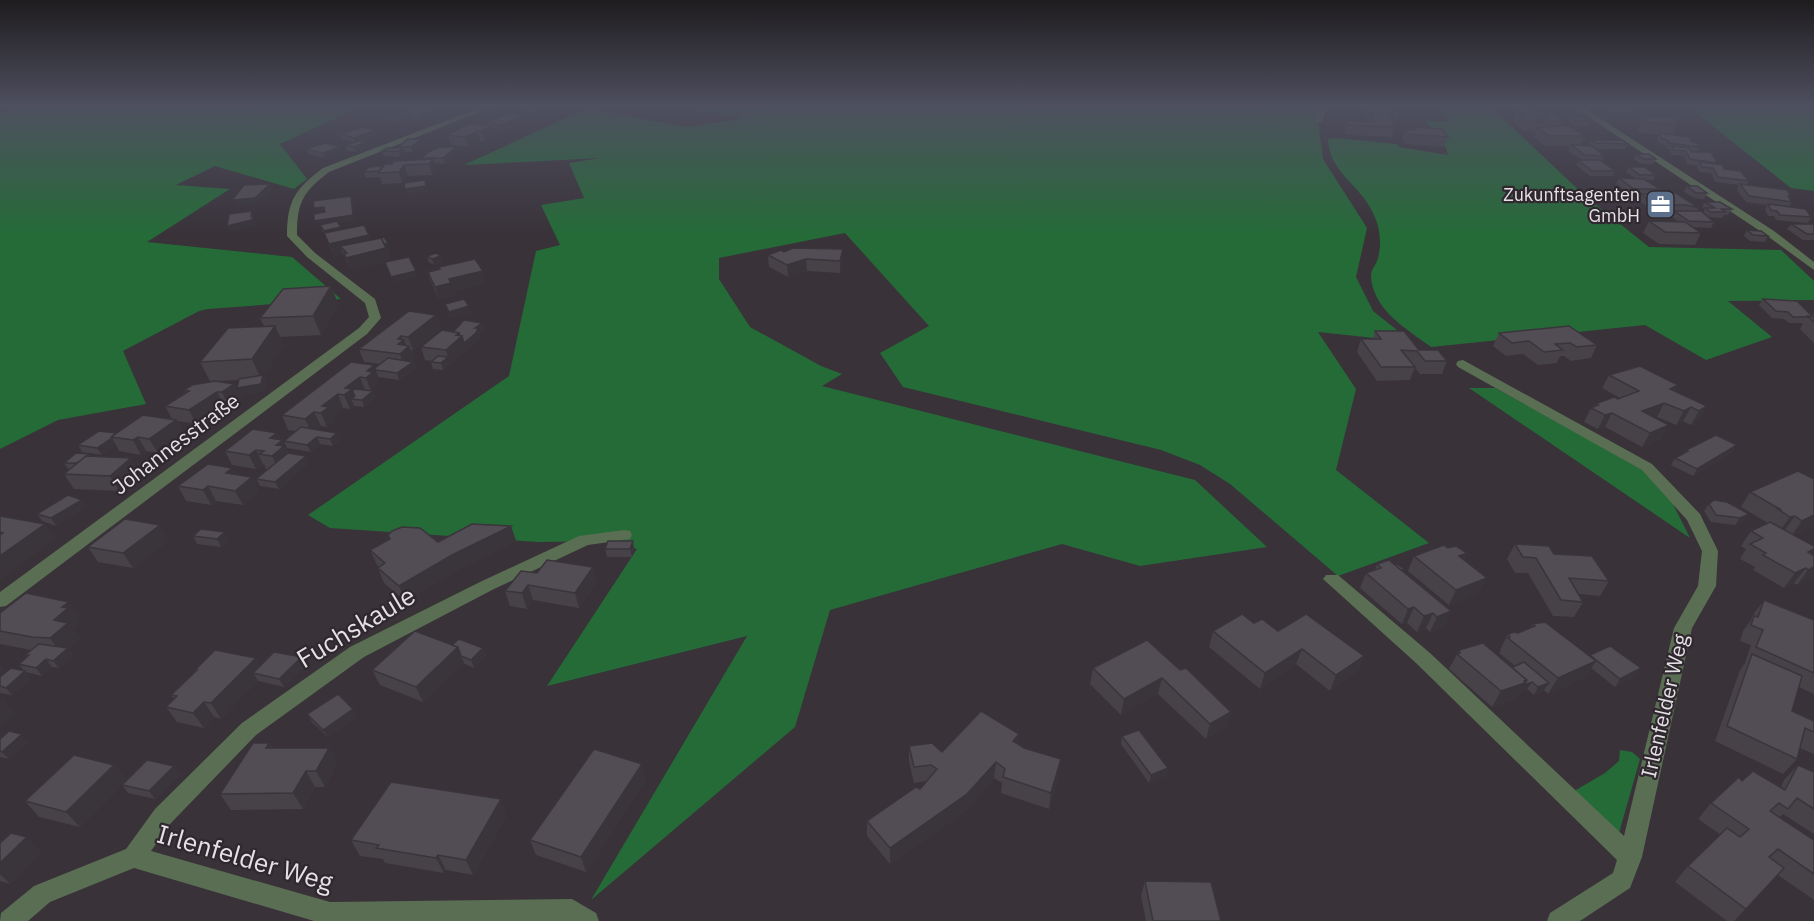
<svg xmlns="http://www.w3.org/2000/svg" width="1814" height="921" viewBox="0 0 1814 921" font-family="'IBM Plex Sans',sans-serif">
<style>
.green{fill:#256b38}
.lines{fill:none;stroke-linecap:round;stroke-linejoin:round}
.minor{fill:#5a6e53;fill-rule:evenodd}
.wall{fill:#474148}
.shaded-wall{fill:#39353b}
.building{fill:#524c54;stroke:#39353b;stroke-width:1.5}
.labels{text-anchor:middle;stroke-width:4.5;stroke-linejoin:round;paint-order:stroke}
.far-poi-label{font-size:18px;fill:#e5e1e5;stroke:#2f282f;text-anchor:end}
.street-label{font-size:21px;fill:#e5e1e5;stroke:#2f282f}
.near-street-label{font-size:26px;fill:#e5e1e5;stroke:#2f282f}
</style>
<rect width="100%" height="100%" fill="#393239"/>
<g class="green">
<path d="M14,106h349l-83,38 27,35 -13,10 -79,-23 -39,19 54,4 -83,53 145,15 49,42 -133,10 -9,2 -76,40 23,53 -88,16 -58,29v-335z"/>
<path d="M675,106h645l-3,7 6,46 44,69 -11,49 17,34 39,31 -94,-10 38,57 -20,81 93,73 -91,33 -108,-92 -30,-19 -39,-15 -258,-63 -23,-34 49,-27 -84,-93 -126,25v21l31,48 71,39 21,8 -20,12 373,94 72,67 -127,19 -78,-22 -232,66 -35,117 -204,173 156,-264 -200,50 90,-137 -28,-8 -71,1 -208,-14 -22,-13 201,-139 27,-125 24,-6 -19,-40 43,-7 -15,-35 31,-5 -136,7 123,-57 99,19 55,-8z"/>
<path d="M1434,106h56l95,90 64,51 132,3 33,31v19l-86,1 44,36 -66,23 -61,-35 -214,22c-24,-18 -59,-37 -60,-72 0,-6 6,-11 7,-17 4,-15 2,-31 -5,-45 -12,-28 -44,-40 -45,-74l7,-1 62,6 2,3 49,8 -2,-7 -21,-27h25z"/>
<path d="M1687,106h127v85l-23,-3z"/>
<path d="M1469,388h26l95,51 54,32 29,33 17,34z"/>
<path d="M1620,750l12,2 8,7 -21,74 -44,-37 1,-6 29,-17 14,-12z"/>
</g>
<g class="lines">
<g class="minor">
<path d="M484,106h11l-166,66c-26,20 -32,30 -32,63l18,18 60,46 6,19 -14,16 -361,272 -6,1v-15l359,-264 10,-11 -4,-14 -58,-46 -20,-21c0,-35 8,-47 36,-68z"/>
<path d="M1319,106h8l-4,15 -4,2 -4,-2z"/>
<path d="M1572,106h9l193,125 40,31v8l-48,-35z"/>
<path d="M1463,360l189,104 48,50 18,37 -2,35 -24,42 -50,229 -12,31 -50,33h-33l3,-8 63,-40 4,-13 -201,-197 -93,-84 3,-4h12l92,78 194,183 50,-208 24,-42 4,-35 -15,-31 -45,-50 -184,-103 -2,-3 2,-3z"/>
<path d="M624,530l6,1 2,4 -2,4 -42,6 -94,44 -130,68 -108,78 -85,88 -20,28 179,51 242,-3 24,14 3,8h-285l-180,-53 -84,34 -22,19h-28l1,-8 33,-27 92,-37 29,-40 87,-86 108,-76 132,-66 97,-45z"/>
</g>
</g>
<g class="wall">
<path d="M422,106l18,8 -18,7 -10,-2 -10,4 -12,-2 -1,-5z"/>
<path d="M513,106h41l-19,6 -21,-2z"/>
<path d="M1336,106h61l3,5 -3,10 -4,-1 2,7 -3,10 -46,-2 -2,-5 3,-10 21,2 -1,-4 -6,-9z"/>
<path d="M1500,106h27l10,7 27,8 -2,5 22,10 -4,10h10l-2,-1 3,-5 37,4 -3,5h-29l8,7 -2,5h-1l14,10 -2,5h-23l-14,-11 2,-5h4l-14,-9 2,-5h-25l-11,-9 2,-5 -12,-1 -11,-9 2,-7 -7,-5 2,-4z"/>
<path d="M1556,106h15l-1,3 -10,-1z"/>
<path d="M1606,106h30l1,3 -2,5 -27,-1z"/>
<path d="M484,110h15l2,5 -6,2 -9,-2z"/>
<path d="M1572,112l13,4 -1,3 5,2 -2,5h-12l-7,-4z"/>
<path d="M1644,115l33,9 -4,10 -11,-1v1l41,10 -3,5 -3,1 -1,2 21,11 -1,2 33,16 -3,4 45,11 -1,2 2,4 -3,5 22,10 -3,6 -32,-3 -2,-4h-6l-3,-6 2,-5 -21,-3 -9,-12 2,-5 -24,-3 -4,-9 -12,-1 -2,-4 1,-2 -11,-2 -3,-8 -12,-1 -2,-4 1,-2h-5l1,-3 -8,-3 -2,-4 1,-4 -21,-3z"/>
<path d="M524,116l1,5 -24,9 -9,-1 2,7 -9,5h-5l-12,6 -17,-2 -3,-10 39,-9 -1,-3z"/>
<path d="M1414,127l34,10 -4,10 -39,-3 -3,-5 3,-10h8z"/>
<path d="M340,134l37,1 -17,6 8,7 -12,4 -9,-1 -1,-6 7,-3 -11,-3z"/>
<path d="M424,145l-11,7h-9l1,1 -5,4 -16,-1 -2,-5 17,-3 -1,-1z"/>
<path d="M341,147l2,5 -19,6 -16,-4 -2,-5z"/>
<path d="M458,152l-13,12 -11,-1 2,7 -4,5 -24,1 -6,7 -20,1 -2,-7 -14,1 -2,-6 28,-8 30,-5 -1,-1z"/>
<path d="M1636,154l20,5 -3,5h-12l-7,-5z"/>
<path d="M1629,167l27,8 -3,5h-6l13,9 -3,6h10l2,-3 30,16 -1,3 5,2 2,-4 -3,-2 3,-5 27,7 -4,6h-4l-2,3 -14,-1 6,5 -3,6 -18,-1 8,6 -6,12 -36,-1 -16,-11 6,-12h29l-7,-5 3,-5 -21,-1 -15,-10 3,-5 -10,-1 -15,-10 3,-6h16l-9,-6z"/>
<path d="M1687,186l20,7 -3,6 -10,-1 -10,-6z"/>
<path d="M353,201l2,19 -17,3 4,7 27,5 2,5 19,9 -3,1 4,10 -40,10 -8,-16 -9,2 -14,-30 -3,1z"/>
<path d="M1791,224l23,1v15h-11l-16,-11z"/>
<path d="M1747,230l21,6 -3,6 -15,-1 -6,-5z"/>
<path d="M843,249v12l-3,12 -33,-2 -19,6 -19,-10 -1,-12 16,-3z"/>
<path d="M427,256h14l2,6 -9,3 -5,-3z"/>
<path d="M426,271l60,13 -33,7 2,5 -16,3z"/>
<path d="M331,286l7,18 -17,31 -41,2 4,8 -20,30 2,6 -1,10 -25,4 -1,-15 -23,1 18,3 7,14 -12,8 -5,-1 -28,19 -19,-3 7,13 -26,19 -12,-2 -5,4 -22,-4 -3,-6 -14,10 -20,-3 -4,-7 38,-12 56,-14 -7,-13 21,-13 -2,-3 30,-9h-4l-10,-19 64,-36 -4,-8z"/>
<path d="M1763,299l49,17 2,-3v30l-14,-14 3,-6h-14l-5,-4 -12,-1 -13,-13z"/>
<path d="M445,304l24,2 2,7 -20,5 -4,-8z"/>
<path d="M436,315l5,13 -28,22h-2l3,9 -3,3h2l3,7 -17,11 -21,-3 1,2 -2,2 1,4 -7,6h2l2,7 -11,9 -10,-1 -4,3 -7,-1 -10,8 2,5 -8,6 -6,-1 -5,4 21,3 3,7 -7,6 -13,-2 -9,8 -24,-4 -3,-7 12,-10 -8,-1 -6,-15 93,-47 5,-4 -16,-2 -5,-13z"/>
<path d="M482,323l2,6 -5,4 1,2 -2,5 -35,30 -10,-1 -2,-7 1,-1 -7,-1 -4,-13 32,-15z"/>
<path d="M1375,331l72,30 -5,13h-22l-8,-10 3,3 -5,13 -33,1 -20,-29 4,-13h12z"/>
<path d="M1499,333l98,12 -6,13 -20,3 -7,-5h-4l-3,7 -19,2 -15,-11 -17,2 -13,-10z"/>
<path d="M1609,375l65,16 33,15 -8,14 -8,5 -8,-4 -7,4 -19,-8h-3l7,22 -19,8 -37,-20 -7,2 -14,-7 7,-14 2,-1 2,-3 25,-6 -18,-10z"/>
<path d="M277,433l12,21 20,9 -30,26 -19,-3 -4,-7 12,-10h-2l-2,-5 -8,5 -24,-4 -7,-14z"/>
<path d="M1686,450l47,2 -40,24 -22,-11 4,-7 9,-5z"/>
<path d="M90,454l2,3 47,16 -20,18 -45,-2 -10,-15 5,-4 -5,-7z"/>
<path d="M235,474l17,3 7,14 -16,14 -27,-4 -5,4 -25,-4 -8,-15z"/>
<path d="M1750,492l64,33 -21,10 19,19 2,22 -17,9 -3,-2 -10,5 -31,-18 2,-3 -15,-8 6,-10 -5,-3 10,-15 17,-8 -27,-16z"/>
<path d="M1709,504l40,10 -5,7 -9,4 -24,-3 -7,-11z"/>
<path d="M87,507l-31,19 -14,-5 -5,-7z"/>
<path d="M511,526l5,15 -58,29 -53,31 -21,-18 -6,-15 1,-1 -2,-2 -7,-15 68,-8z"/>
<path d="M193,536l36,4 -8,7 -24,-3z"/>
<path d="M169,540l-36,28 -35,-6 -10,-15z"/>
<path d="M1515,544l39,10 55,27 -9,15 -21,-2 4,8 -9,15 -21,-1 -25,-43h-13l-8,-14z"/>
<path d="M1448,548l19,5 -3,7 15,33 -30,12 -41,-34 6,-15z"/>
<path d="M605,549h29l-2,8h-25z"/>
<path d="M1377,564l26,7 48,40 -7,16 -14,5 -4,-4 -9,4 -10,-9 -5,1 -42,-36 6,-15 9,-3z"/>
<path d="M593,567l4,15 -18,26 -46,-8 -6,9 -17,-3 -5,-15 32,-18z"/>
<path d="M1764,600l50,20v74l-15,-7 -7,24 22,10v33l-14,-6 -3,11 -14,15 -68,-33 25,-71 5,-7 6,-18 -11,-4 3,-10 8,-11 2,-5z"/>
<path d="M69,602l11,15 -4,3 3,4 -6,5 7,9 -12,10 6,8 -15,12 -7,-1 -10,9 -16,-4 5,7 -19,16 -12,-2v-16l24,-6 -5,-7 8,-7 -2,-2 6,-5 -31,-6v-31z"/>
<path d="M1254,623l24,8 86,25 -7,16 -27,19 -34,-27 -36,25 -51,-42 4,-16z"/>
<path d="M1533,624l56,32 47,20 -21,11 -24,-19 -5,9 -38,17 -4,-4 -10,5 -7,-6 -7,4 -4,6 -24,8 -43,-38 10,-19 42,8 12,9 2,-1 -16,-13 2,-2 -1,-1 8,-16 10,-1 12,-5z"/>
<path d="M452,645l31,3 3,7 -12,13 -11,-5 -40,39 -43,-17 -8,-15z"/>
<path d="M256,658l4,8 46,-1 -22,22 -26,-6 -37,38 -7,-2 -10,11 -27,-6 -11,-15 8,-8 -3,-4 25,-24 -1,-1z"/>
<path d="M1093,668l87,2 51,42 -5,15 -20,12 -48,-45 -37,21 -31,-31z"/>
<path d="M307,714l51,3 -30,20 -16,-15z"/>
<path d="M1019,734l-1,10 41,31 -10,34 -48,-16 1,-10 -8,-5 -27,32 -77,54 -23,-28v-15l53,-32 7,-8 -13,2 -5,-21v-16l33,6z"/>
<path d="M1122,736l46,32 -2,8 -17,7 -28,-39z"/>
<path d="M0,739l29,3 -20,17 -9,-2z"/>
<path d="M269,743l4,5h56l8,15 -12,24h-10l-12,22 -72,1 -11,-16z"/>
<path d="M114,765l13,15 47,-14 6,8 -25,25 -27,-6 -6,-8 -42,42 -41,-10 -14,-16z"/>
<path d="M1798,765l16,7v62l-31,-20 -3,3 34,23v60l-36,-25 -44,46h-7l-52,-39 13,-16 33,-31 -23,-16 13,-16 31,-22 39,6 3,-7z"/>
<path d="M646,779l-60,93 -50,-17 -6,-15z"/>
<path d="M507,815l-34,60 -27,-5 -2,3 -59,-10 -2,-4 -23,-3 -9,-16z"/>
<path d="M0,843l41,9 -31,32 -10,-3z"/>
<path d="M1145,881l76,40h-75l-5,-25z"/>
</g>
<g class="shaded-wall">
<path d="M534,106h20l-19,6z"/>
<path d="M438,109l2,5 -18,7 -1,-5z"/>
<path d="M499,110l2,5 -6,2 -1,-5z"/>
<path d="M411,114l1,5 -10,4 -2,-5z"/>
<path d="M524,116l1,5 -24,9 -1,-5z"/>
<path d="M491,126l3,10 -9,5 -3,-10z"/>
<path d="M376,130l1,5 -22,8 -2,-5z"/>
<path d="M478,131l2,10 -12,6 -3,-10z"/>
<path d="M422,139l2,6 -11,7 -2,-5z"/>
<path d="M366,142l2,6 -12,4 -2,-5z"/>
<path d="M1703,144l-3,5 -3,1 1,-3 -1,-2z"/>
<path d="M341,147l2,5 -19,6 -1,-5z"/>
<path d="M456,147l2,5 -13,12 -2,-6z"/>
<path d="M403,148l2,5 -5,4 -1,-6z"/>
<path d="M433,159l3,11 -4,5 -3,-11z"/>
<path d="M404,165l4,11 -6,7 -3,-11z"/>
<path d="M425,180l2,6v6l-21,3 -1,-6z"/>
<path d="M270,184l3,5 -15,15 -24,2 -2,-6z"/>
<path d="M351,196l2,5 2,19 -38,7 -3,-6z"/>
<path d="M324,207l3,5 -11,2 -2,-6z"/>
<path d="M252,211l3,10v5l-25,6 -3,-6 24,-10z"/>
<path d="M341,227l2,6 -16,4 -3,-6z"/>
<path d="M369,235l4,11h-33l3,8 -9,2 -5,-12z"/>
<path d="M388,243l2,6 -3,1 4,10 -40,10 -5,-12 27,-12z"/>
<path d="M843,249v12l-3,12v-12z"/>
<path d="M441,256l2,6 -9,3 -2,-6z"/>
<path d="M806,259l1,12 -19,6 -1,-12z"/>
<path d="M416,271l2,6 -24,6 -3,-6z"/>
<path d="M483,271l3,13 -33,7 2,5 -16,3 -4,-12 14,-8z"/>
<path d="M331,286l7,18 -17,31 -8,-19z"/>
<path d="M469,306l2,7 -20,5 -2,-6z"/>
<path d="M436,315l5,13 -28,22 -5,-13z"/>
<path d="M482,323l2,6 -5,4 1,2 -2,5 -28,24 -4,-14 10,-15 3,-2 16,-5z"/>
<path d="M275,326l9,19 -20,30 2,6 -1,10 -25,4 -3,-7 24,-9 -9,-20z"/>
<path d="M401,336l2,5 1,-1 3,8 2,-2 5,13 -10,8 -4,-13 -2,-15z"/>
<path d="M448,357l2,7 -7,6 -2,-7z"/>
<path d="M413,362l3,7 -17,11 -2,-7z"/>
<path d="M374,365l5,14 -2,2 1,4 -7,6 -5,-13 1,-7z"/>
<path d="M360,377l5,13 -14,9 3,7 -4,3 -6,-14 1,-7z"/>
<path d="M234,384l7,14 -12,8 -7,-14z"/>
<path d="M1678,385l-8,13v-9z"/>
<path d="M373,391l2,7 -11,9 -2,-7z"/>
<path d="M217,392l7,13 -28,19 -7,-14z"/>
<path d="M338,394l5,14 -10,8 2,5 -8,6 -6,-14 1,-7z"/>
<path d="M1664,403l-7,14 -23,8 8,-14z"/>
<path d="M1707,406l-8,14 -8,5 8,-14z"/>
<path d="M1691,407l-8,14 -7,4 8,-14z"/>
<path d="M314,412l7,14 -9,7 -7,-14z"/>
<path d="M1612,413l-7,14 -7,2 7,-14z"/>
<path d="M176,420l8,14 -26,19 -9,-14z"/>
<path d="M1669,425l-8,14 -19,8 8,-14z"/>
<path d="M277,433l4,8 2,-1 6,15 -10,15 -7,-14 -2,-18z"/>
<path d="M337,433l3,7 -7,6 -3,-7z"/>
<path d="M138,437l8,14 -5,4 -8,-15z"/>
<path d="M317,437l3,7 -9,8 -4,-7z"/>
<path d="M112,438l4,7 -14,10 -5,-7z"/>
<path d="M1737,445l-4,7 -40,24 4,-7z"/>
<path d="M256,450l7,14 -7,5 -7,-14z"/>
<path d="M306,456l3,7 -30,26 -4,-7z"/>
<path d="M131,458l8,15 -20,18 -9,-15z"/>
<path d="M232,468l8,15 -14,-10z"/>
<path d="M252,477l7,14 -16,14 -8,-14z"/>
<path d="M208,486l8,15 -5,4 -8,-15z"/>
<path d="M82,500l5,7 -31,19 -5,-8z"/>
<path d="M1749,514l-5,7 -9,4 5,-7z"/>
<path d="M1814,515v10l-22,10 10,-14z"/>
<path d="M1795,516l-11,15 -5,1 11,-15z"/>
<path d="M45,524l11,15 -56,41v-34z"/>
<path d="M160,525l9,15 -36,28 -10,-15z"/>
<path d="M511,526l5,15 -58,29 -53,31 -6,-15 53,-31z"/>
<path d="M225,532l4,8 -8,7 -4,-8z"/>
<path d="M633,541l1,8 -2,8 -2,-8z"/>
<path d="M1467,553l-7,15 -1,-12z"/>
<path d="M593,567l4,15 -18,26 -4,-15z"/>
<path d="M1814,567v10l-17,8 11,-15z"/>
<path d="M1806,568l-12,15 -10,5 11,-15z"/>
<path d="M1487,578l-8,15 -30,12 7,-15z"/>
<path d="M528,585l5,15 -6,9 -5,-16z"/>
<path d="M69,602l11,15 -4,3 3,4 -6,5 7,9 -19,16 -11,-16 4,-18 8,-13z"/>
<path d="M1414,607l-7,16 -5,1 6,-15z"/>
<path d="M1451,611l-7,16 -14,5 7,-15z"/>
<path d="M1433,613l-7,15 -9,4 7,-16z"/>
<path d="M458,647l6,16 -41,39 -7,-15z"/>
<path d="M68,648l6,8 -15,12 -6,-7z"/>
<path d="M483,648l3,7 -12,13 -3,-8z"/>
<path d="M1302,649l-6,15 -36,25 5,-16z"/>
<path d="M1364,656l-7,16 -27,19 6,-16z"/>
<path d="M302,657l4,8 -22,22 -5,-8z"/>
<path d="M256,658l9,16 -12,-1 5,8 -37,38 -10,-16z"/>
<path d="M46,659l6,8 -10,9 -6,-8z"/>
<path d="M1596,661l-10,16 -38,17 10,-16z"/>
<path d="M0,663l6,7 -6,5z"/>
<path d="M1641,668l-5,8 -21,11 5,-8z"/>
<path d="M25,671l6,8 -19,16 -6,-7z"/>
<path d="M1162,678l-4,16 -37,21 3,-16z"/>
<path d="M1527,680l5,2 -5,7 -7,4 -4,6 -24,8 9,-16z"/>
<path d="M1549,683l-5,7 -10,5 4,-8z"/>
<path d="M3,698l13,16 -16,13v-26z"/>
<path d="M204,702l10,15 -10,11 -11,-15z"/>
<path d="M353,709l5,8 -30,20 -5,-7z"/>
<path d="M1231,712l-5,15 -20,12 4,-15z"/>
<path d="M22,734l7,8 -20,17 -7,-7z"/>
<path d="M1019,734l-1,16 -5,-9z"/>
<path d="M269,743l10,15 -13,-10z"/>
<path d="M329,748l8,15 -12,24 -9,-16z"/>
<path d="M1061,759l-2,16 -10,34 2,-16z"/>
<path d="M996,762l-2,16 -27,32 -77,54v-16z"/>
<path d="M642,764l4,15 -60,93 -5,-15z"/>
<path d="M114,765l13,15 -47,47 -14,-15z"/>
<path d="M174,766l6,8 -25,25 -6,-8z"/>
<path d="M1168,768l-2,8 -17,7 2,-8z"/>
<path d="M306,771l9,16 -12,22 -10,-16z"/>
<path d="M501,799l6,16 -34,60 -7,-15z"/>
<path d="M27,837l14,15 -31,32 -10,-10v-11z"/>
<path d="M438,855l8,15 -2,3 -8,-15z"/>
</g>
<g class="building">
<path d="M422,106l16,3 -17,7 -10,-2 -11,4 -11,-2z"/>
<path d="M1368,106h29l3,5 -11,-1 6,17 -47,-2 -1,-5 27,2z"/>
<path d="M1511,106h16l10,7 -18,-1z"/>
<path d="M1610,106h26l1,3 -27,-1z"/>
<path d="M490,108l9,2 -5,2 -10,-2z"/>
<path d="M1516,112l36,1 12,8h-12l-7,-5h-11l8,6 -14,-1z"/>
<path d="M1572,112h7l6,4h-7z"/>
<path d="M510,113l14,3 -24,9 -14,-2z"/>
<path d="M1644,115l30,3 3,6 -12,-1 1,2 -24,-3v-2h5z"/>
<path d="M1570,117h12l7,4h-12z"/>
<path d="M469,124l22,2 -9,5h-4l-13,6 -17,-2z"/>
<path d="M1548,126h21l15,10h-35l-12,-9h13z"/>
<path d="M363,127l13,3 -23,8 -13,-4z"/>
<path d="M1414,127l28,2 6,8 -40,-3 -3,-5 10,1z"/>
<path d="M1659,133l30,4 3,5 11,2 -6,1 1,2 -29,-4v-2l-8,-3z"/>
<path d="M408,139h14l-11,8h-13z"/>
<path d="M1591,140h31l6,4 -32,-1z"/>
<path d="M358,141l8,1 -12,5 -8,-2z"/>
<path d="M325,143l16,4 -18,6 -17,-4z"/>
<path d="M1571,145l21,1 12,10 -19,-1z"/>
<path d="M1672,146l17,2 2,4h20l6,11 -27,-4 -4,-8 -12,-1z"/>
<path d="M439,147h17l-13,11h-22l8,-6z"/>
<path d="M387,148h16l-4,3h-17z"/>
<path d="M1636,154h13l7,5h-12z"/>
<path d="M433,159l-4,5 -25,1 -5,7 -21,1 7,-9h7l2,-3z"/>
<path d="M1578,160h22l15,11h-23z"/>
<path d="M1700,162l23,3 1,4 16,2 9,10 -31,-4 -5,-9 -11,-1z"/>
<path d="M383,166l-4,5 -15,1 5,-5z"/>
<path d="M1629,167h15l12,8h-16z"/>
<path d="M1619,178l25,1 16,10h-26z"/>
<path d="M425,180l1,6 -21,3 -1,-6z"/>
<path d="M270,184l-15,14 -23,2 12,-15z"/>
<path d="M1740,184l47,6 4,6h-3l4,6 -43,-6z"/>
<path d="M1687,186h10l10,7h-11z"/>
<path d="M1669,192l7,1 23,15 -12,-3h-31l-15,-11 31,1z"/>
<path d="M351,196l2,19 -39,6v-7l11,-2 -1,-5 -10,1 -1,-7z"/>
<path d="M1705,202h15l12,7h-11l4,3h-15l-4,-4h9z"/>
<path d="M1768,204l38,5 5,8 -31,-2 -3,-4 -6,-1z"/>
<path d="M252,211l-1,5 2,-1 -1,5 -25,6 2,-12z"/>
<path d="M1674,211h27l13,11 -25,-1z"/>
<path d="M337,221l4,6 -17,4 -4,-6z"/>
<path d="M1649,221l36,1 16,11 -36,-1z"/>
<path d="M1791,224h22l1,1v9h-7z"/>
<path d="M364,225l5,10 -40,9 -5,-11z"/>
<path d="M1747,230l14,1 7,5 -15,-1z"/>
<path d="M384,237l4,6 -4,1 -3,-6 -3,1z"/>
<path d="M381,238l5,10 -40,10 -2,-5h3l-7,-7z"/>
<path d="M793,248l50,1 -3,12 -34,-2 -19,6 -19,-10 13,-5 3,2z"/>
<path d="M436,253l5,3 -9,3 -5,-3z"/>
<path d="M409,257l7,14 -25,6 -6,-15z"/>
<path d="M475,259l8,12 -34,8 2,4 -16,4 -7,-15 12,-3 -1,-2z"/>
<path d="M439,268v1l-11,3 1,4 -3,-5z"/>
<path d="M331,286l-18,30 -53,2 23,-29z"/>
<path d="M464,299l5,7 -20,6 -4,-8z"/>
<path d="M1763,299l34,2 15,15v1h-19l-5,-5 -12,-1z"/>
<path d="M409,311l27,4 -28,22 -7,-1 -3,3 6,1 -6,4 11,2 -9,8 -41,-5z"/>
<path d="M1808,316l6,1v5z"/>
<path d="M464,320l18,3 -7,5h3l-2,5 -12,10 -2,-7h-2l-1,-3 -6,-1z"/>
<path d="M275,326l-23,33 -52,3 28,-34z"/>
<path d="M1569,326l28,19 -20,2 -7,-4 -15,1 8,6 -19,2 -15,-11 -17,2 -13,-10z"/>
<path d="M442,330l17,3 -3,2 6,1 -16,14 -25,-3z"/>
<path d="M1375,331h29l15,19h19l9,11h-22l-8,-10 -16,-1 14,17h-34l-20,-28h20z"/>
<path d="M438,356l10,1 -7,6 -10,-1z"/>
<path d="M388,358l25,4 -16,11 -21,-3 -1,-2z"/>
<path d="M351,362l23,3 -7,6 6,1 -7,6 -6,-1 -15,11 7,1 -8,6 -6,-1 -16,12 7,1 -8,6 -7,-1 -9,7 -23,-4z"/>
<path d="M1640,366l38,19 -8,4 37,17 -8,5 -8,-4 -7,4 -20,-8 -22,8 27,14 -19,8 -38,-20 -7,2 -14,-7 7,-3 -3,-1 19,-7 4,2 21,-8 -30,-16z"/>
<path d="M263,375l-2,9 -24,4 2,-9z"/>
<path d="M215,381l19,3 -12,8h-5l-28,18 -24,-4 24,-15 -5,-1 8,-5z"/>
<path d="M355,389l18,2 -11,9 -11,-1 4,-3 -3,-5z"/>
<path d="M143,415l33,5 -27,19 -11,-2 -5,3 -22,-3z"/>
<path d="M301,427l36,6 -7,6 -13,-2 -10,8 -23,-4z"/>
<path d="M253,429l24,4 -7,5 13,2 -7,5 8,1 -12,10 -13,-2 5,-3 -8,-1 -7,5 -24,-4z"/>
<path d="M99,431l17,2 -5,4 1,1 -15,10 -19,-3z"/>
<path d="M1716,435l21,10 -40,24 -22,-11 13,-7 -2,-1z"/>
<path d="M76,453l14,1 -13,9h-13z"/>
<path d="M288,453l18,3 -31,26 -19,-3z"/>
<path d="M86,456l45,2 -21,18 -46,-2z"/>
<path d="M208,464l24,4 -6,5 26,4 -17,14 -27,-5 -5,4 -25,-4z"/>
<path d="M1798,471l16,8v36l-12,6 -7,-5 -5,1 -12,-8h2l-30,-17z"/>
<path d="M68,495l14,5 -31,18 -14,-4z"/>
<path d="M1714,500l13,2 22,12 -9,4 -24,-3 -7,-11z"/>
<path d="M0,516l45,8 -45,32v-21l3,-2 -3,-1z"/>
<path d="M125,519l35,6 -37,28 -35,-6z"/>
<path d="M1770,522l44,24v3l-6,3 6,4v11l-6,3 -2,-2 -11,5 -32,-18 3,-2 -16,-9 13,-6 -12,-7z"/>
<path d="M472,524l39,2 -59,29 -53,31 -21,-18 7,-5 -15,-13 20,-11 -2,-4 4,-4 10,-4 18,1 18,14z"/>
<path d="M201,529l24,3 -8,7 -24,-3z"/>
<path d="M608,541h25l-3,8h-25z"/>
<path d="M1515,544l34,2 5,8 38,2 17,25 -40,-3 14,24 -22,-2 -25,-42 -13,-1z"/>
<path d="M1444,545l4,3 8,-2 11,7 -8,3 28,22 -31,12 -42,-34z"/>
<path d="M547,560l46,7 -18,26 -47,-8 -6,8 -17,-2 16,-20 16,2z"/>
<path d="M1389,560l62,51 -14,6 -4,-4 -9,3 -10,-9 -6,2 -42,-36 15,-5 -4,-4z"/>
<path d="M1394,564h3l7,5 -3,1z"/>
<path d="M26,593l43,9 -7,5 6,1 -14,12 14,3 -18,15 -18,-1 -32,-6v-18z"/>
<path d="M1764,600l50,20v53l-58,-26 7,-17 -12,-5 3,-9 4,1z"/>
<path d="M1242,614l12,9 8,-4 16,12 28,-17 58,42 -28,19 -34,-26 -37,24 -52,-42z"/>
<path d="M1545,622l51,39 -38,17 -50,-40 2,-1 -2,-3 6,-2 4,1 17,-7 -2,-2z"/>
<path d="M415,631l43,16 -42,40 -44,-17z"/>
<path d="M459,639l24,9 -12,12 -10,-4 -3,-9 -6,-2z"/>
<path d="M1147,640l33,30 6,-2 45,44 -21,12 -48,-46 -38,21 -31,-31z"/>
<path d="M1483,643l44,37 -3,1 1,2 -24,8 -44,-37 3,-1 -1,-3z"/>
<path d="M39,644l29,4 -15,13 -7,-2 -10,9 -17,-4 10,-9h-4z"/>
<path d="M1610,646l31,22 -21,11 -30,-24z"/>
<path d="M215,650l41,8 -45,45 -7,-1 -11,11 -27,-6 11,-11 -6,-1 26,-25h-2z"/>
<path d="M274,652l28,5 -23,22 -26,-6z"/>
<path d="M1752,654l50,22 -10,35 22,10v11l-9,-4 -8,31 -70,-33z"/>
<path d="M1501,658h2l10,9 11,-5 25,21 -11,4 -6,-5 -8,3 3,-5z"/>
<path d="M11,668l14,3 -19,17 -6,-2v-9z"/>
<path d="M338,694l15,15 -30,21 -16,-16z"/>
<path d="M981,711l38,23 -6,7 11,7 37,11 -10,34 -48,-16 2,-8 -9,-7 -29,32 -77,54 -23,-27 49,-34 4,2 17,-20 -6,-4 -17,2 -5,-21 23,-3 10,9z"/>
<path d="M1139,730l29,38 -17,7 -29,-39z"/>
<path d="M9,731l13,3 -20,18 -2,-1v-12z"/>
<path d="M253,743h16l-3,5h63l-13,23h-10l-13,22 -73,1z"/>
<path d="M594,749l48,15 -61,93 -51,-17z"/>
<path d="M74,755l40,10 -48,47 -41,-11z"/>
<path d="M147,760l27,6 -25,25 -27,-6z"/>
<path d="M1798,765l16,7v37l-17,-11 -9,11 -9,-6 -9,8 44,29v34l-36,-25 -9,8 15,11 -38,41 -58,-43 39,-38 13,9 9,-8 -38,-26 28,-26 3,4 11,-10 32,19z"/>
<path d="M391,782l110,17 -35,61 -28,-5 -2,3 -60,-10 3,-3 -28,-5z"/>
<path d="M11,833l16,4 -27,26v-20z"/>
<path d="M1145,881l66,1 10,39h-68z"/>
</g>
<linearGradient id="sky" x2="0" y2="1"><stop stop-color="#1f1c1f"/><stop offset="0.45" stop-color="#4e4f5f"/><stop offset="1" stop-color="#4e4f5f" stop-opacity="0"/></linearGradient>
<rect width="1814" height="235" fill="url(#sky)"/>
<defs>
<symbol id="office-square" viewBox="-11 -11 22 22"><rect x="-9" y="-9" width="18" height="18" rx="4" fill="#5c6f8a" stroke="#2f282f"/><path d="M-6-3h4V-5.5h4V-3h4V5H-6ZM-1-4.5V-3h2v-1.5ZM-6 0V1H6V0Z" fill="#fff"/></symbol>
</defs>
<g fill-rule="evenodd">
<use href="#office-square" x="1644" y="188" width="33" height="33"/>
</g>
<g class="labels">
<g class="far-poi-label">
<text x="1640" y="201">Zukunftsagenten<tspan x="1640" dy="21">GmbH</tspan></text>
</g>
<g class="street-label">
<text transform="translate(176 444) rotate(-37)" y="7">Johannesstraße</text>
<text transform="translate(1665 706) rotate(-77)" y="7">Irlenfelder Weg</text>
</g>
<g class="near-street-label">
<text transform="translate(356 627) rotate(-31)" y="9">Fuchskaule</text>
<text transform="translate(245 858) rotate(16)" y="9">Irlenfelder Weg</text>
</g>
</g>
</svg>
